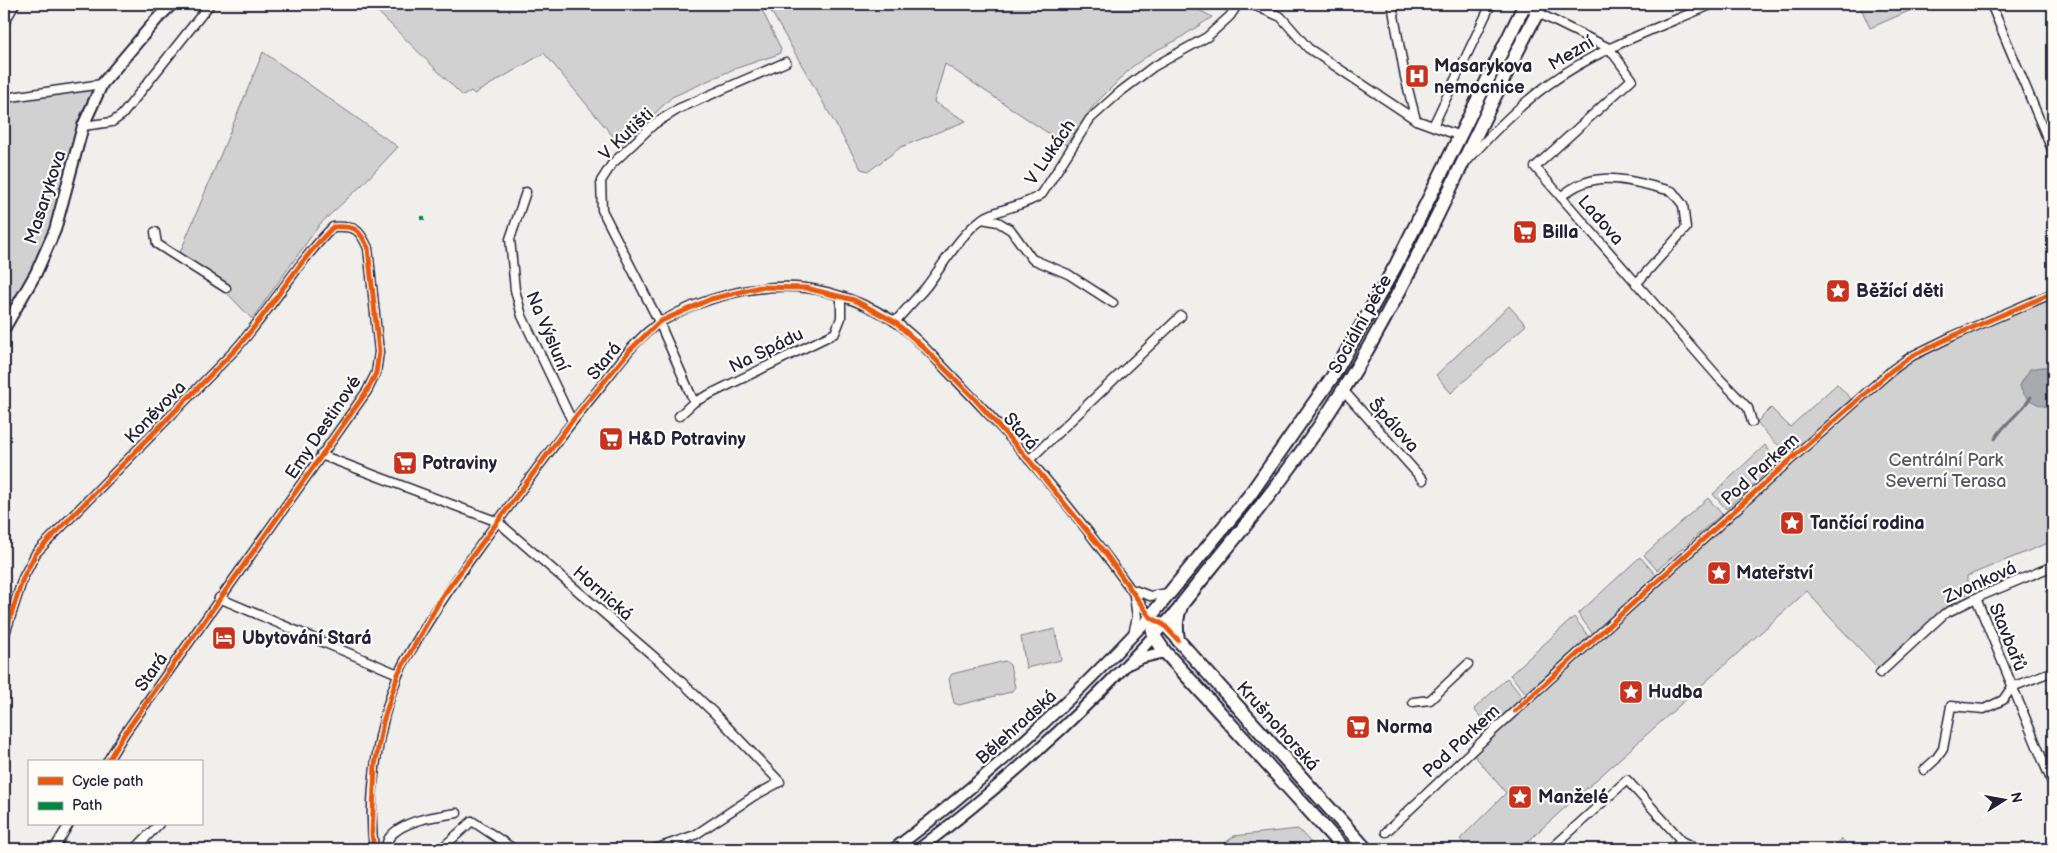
<svg xmlns="http://www.w3.org/2000/svg" width="2057" height="853" viewBox="0 0 2057 853" font-family="'Balsamiq Sans',sans-serif">
<style>
.green{fill:#d2d1d1;stroke:#7a7a86}
.water{fill:#a9a9b0;stroke:#737381}
.lines{fill:none;stroke-linecap:round;stroke-linejoin:round}
.stream{stroke:#737381;stroke-width:3}
.minor-casing{stroke:#22223b;stroke-width:11}
.tertiary-casing{stroke:#22223b;stroke-width:14}
.primary-casing{stroke:#22223b;stroke-width:16}
.minor{stroke:#fdfcf7;stroke-width:8}
.tertiary{stroke:#fdfcf7;stroke-width:10}
.primary{stroke:#fdfcf7;stroke-width:12}
.quiet{stroke:#00873e;stroke-width:4;stroke-dasharray:8 4;stroke-linecap:butt}
.cycleway-casing{stroke:#fdfcf7;stroke-width:8}
.cycleway{stroke:#e8590c;stroke-width:5}
.labels{text-anchor:middle;stroke-width:4.5;stroke-linejoin:round;paint-order:stroke}
.street-label{font-size:18px;fill:#22223b;stroke:#fdfcf7}
.poi-label{font-size:18px;font-weight:bold;fill:#22223b;stroke:#fdfcf7;text-anchor:start}
.park-label{font-size:18px;fill:#575768;stroke:#fdfcf7}
</style>
<rect width="100%" height="100%" fill="#f0efec"/>
<filter id="ink" filterUnits="userSpaceOnUse"><feTurbulence type="fractalNoise" baseFrequency=".02" numOctaves="2"/><feDisplacementMap in="SourceGraphic" scale="10" xChannelSelector="R" yChannelSelector="G"/><feConvolveMatrix kernelMatrix="1 2 1 2 8 2 1 2 1" color-interpolation-filters="sRGB"/></filter>
<g filter="url(#ink)">
<g class="green">
<path d="M370,4h389l22,45 -2,5 -45,15 -62,28 -51,49 -77,-93 -70,41 -3,-3 -8,5z"/>
<path d="M767,4h421l24,13 -35,23 -24,12 -21,15 -37,37 -29,41 -121,-81 -11,38 32,19 -65,26 -32,24 -8,-2z"/>
<path d="M1859,4h66l-55,24z"/>
<path d="M263,52l135,95 -37,39 -41,38 -68,95 -29,-30 -46,-29z"/>
<path d="M102,84l-15,30 -32,116 -40,79 -11,-6v-205z"/>
<path d="M2053,299v242l-86,35v18l-16,10 -73,64 -52,-55 -19,-22 -268,240 -18,18h-52l-9,-10 46,-46 -32,-38 377,-344 61,-50 47,-23z"/>
<path d="M1509,306l17,19 -75,68 -15,-18z"/>
<path d="M1837,384l14,15 -54,49c-18,6 -29,-14 -40,-26l14,-14 19,19z"/>
<path d="M1765,445l13,18 -52,46 -13,-15z"/>
<path d="M1708,498l14,16 -65,56 -13,-15z"/>
<path d="M1640,557l16,18 -63,59 -15,-20z"/>
<path d="M1574,617l15,20 -63,56 -16,-18z"/>
<path d="M1055,629l6,31 -35,8 -5,-31z"/>
<path d="M1005,661l5,4 5,22 -4,5 -52,13 -5,-2 -5,-24 3,-5z"/>
<path d="M1507,678l15,19 -29,27h-7l-12,-15z"/>
<path d="M1298,829l19,20h-99l16,-13z"/>
<path d="M1842,839l8,10h-19z"/>
</g>
<path class="water" d="M2042,367h11v41c-13,-2 -31,-8 -33,-23l10,-16z"/>
<g class="lines">
<path class="stream" d="M1995,439c10,-17 26,-26 36,-42"/>
<defs>
<g id="minor">
<path d="M1251,4l30,13 27,31 108,72 44,16"/>
<path d="M1392,4l13,73 11,43"/>
<path d="M1991,4l62,148"/>
<path d="M1524,6l85,42 23,31 -97,88 184,211 29,30 4,14"/>
<path d="M4,23l11,-19"/>
<path d="M4,98l98,-14"/>
<path d="M83,126l29,-4 10,-7 88,-111"/>
<path d="M1433,126l58,-122"/>
<path d="M1468,160c25,-28 51,-55 81,-76 50,-36 108,-56 164,-80"/>
<path d="M526,192l-16,47 5,51 7,26 50,105"/>
<path d="M1561,197c34,-31 72,-15 111,-6l11,14 3,23 -50,56"/>
<path d="M982,219l16,3 13,8 21,29 36,15 45,29"/>
<path d="M155,232l2,12 69,44"/>
<path d="M895,322c10,-12 21,-23 31,-35 15,-19 36,-55 56,-68 19,-12 42,-12 60,-25l48,-75 30,-27 33,-25 54,-30 23,-21 8,-12"/>
<path d="M1343,390l80,90"/>
<path d="M694,402l-35,-80 -57,-112 -1,-29 11,-17 42,-40 26,-16 106,-46"/>
<path d="M679,416l15,-14 141,-69 6,-15v-21"/>
<path d="M321,455l177,67 168,145 48,46 66,69 -26,14 -59,39 -40,14"/>
<path d="M1029,460l152,-144"/>
<path d="M1134,590l16,6 18,-3"/>
<path d="M219,598l179,76"/>
<path d="M1976,598l77,187"/>
<path d="M1133,634l4,-17 -3,-21"/>
<path d="M4,637l19,-59 13,-25 199,-203c35,-39 61,-86 98,-123 22,-1 26,1 35,21l11,104 -3,21 -9,18 -242,342 -18,29"/>
<path d="M1880,673l64,-59 32,-16 77,-32"/>
<path d="M1413,702l17,-2 38,-36"/>
<path d="M1924,770l12,-11 7,-10 8,-43 33,3 19,-9 9,-13 41,-16"/>
<path d="M1386,832l108,-102 295,-269 103,-91 20,-14 41,-20 100,-43"/>
<path d="M54,849l15,-25"/>
<path d="M135,849l24,-25"/>
<path d="M374,849c-7,-52 4,-125 24,-174 4,-11 12,-22 18,-33 23,-39 47,-73 74,-110 35,-47 69,-95 107,-141 18,-22 39,-54 64,-69 39,-24 99,-40 145,-34 30,4 63,17 88,33 22,15 41,38 60,57 72,73 138,154 196,239"/>
<path d="M385,849c1,-3 2,-8 4,-11 13,-18 47,-22 68,-25"/>
<path d="M441,849l31,-28 42,28"/>
<path d="M1551,849l76,-69 55,61 17,8"/>
<path d="M1673,849l9,-8"/>
</g>
<g id="tertiary">
<path d="M4,329l32,-56 19,-43 28,-104 19,-42 55,-65 15,-15"/>
<path d="M1130,663l10,-5 25,-6"/>
<path d="M894,849c92,-70 177,-147 256,-232l14,8 14,15"/>
<path d="M919,849c95,-72 182,-153 261,-242"/>
</g>
<g id="primary">
<path d="M1344,849l-179,-197 -11,-16 -4,-19 99,-121 84,-120 63,-111 129,-261"/>
<path d="M1366,849l-188,-209c-2,-14 -2,-23 4,-36 56,-70 114,-138 161,-214 77,-123 130,-259 199,-386"/>
</g>
</defs>
<use href="#minor" class="minor-casing"/>
<use href="#tertiary" class="tertiary-casing"/>
<use href="#primary" class="primary-casing"/>
<use href="#minor" class="minor"/>
<use href="#tertiary" class="tertiary"/>
<use href="#primary" class="primary"/>
<path class="quiet" d="M420,218h5"/>
<defs>
<g id="cycleway">
<path d="M4,637l19,-59 13,-25 199,-203c35,-39 61,-86 98,-123 22,-1 26,1 35,21l11,104 -3,21 -9,18 -242,342 -18,29"/>
<path d="M1515,711l274,-250 103,-91 20,-14 41,-20 100,-43"/>
<path d="M374,849l-2,-15 3,-69 8,-43 15,-48 44,-77 130,-176 58,-71 29,-28 52,-23 49,-12 46,1 48,12 41,22 29,26 49,49 56,63 76,93 45,64 14,8 14,15"/>
</g>
</defs>
<use href="#cycleway" class="cycleway-casing"/>
<use href="#cycleway" class="cycleway"/>
</g>
</g>
<defs>
<symbol id="hospital-square" viewBox="-11 -11 22 22"><rect x="-9" y="-9" width="18" height="18" rx="4" fill="#c8321e" stroke="#fdfcf7"/><path d="M-5-5h3v3.5h4V-5h3V5h-3V1.5h-4V5h-3Z" fill="#fff"/></symbol>
<symbol id="supermarket-square" viewBox="-11 -11 22 22"><rect x="-9" y="-9" width="18" height="18" rx="4" fill="#c8321e" stroke="#fdfcf7"/><path d="M-6-5.5h2.5l.6 2H6L4.5 2H-2.5L-4.4-4H-6ZM-1.5 3.2a1.3 1.3 0 1 0 .1 0ZM3 3.2a1.3 1.3 0 1 0 .1 0Z" fill="#fff"/></symbol>
<symbol id="sight-square" viewBox="-11 -11 22 22"><rect x="-9" y="-9" width="18" height="18" rx="4" fill="#c8321e" stroke="#fdfcf7"/><path d="M0-6L1.8-2.2L6-1.7L2.9 1.2L3.7 5.4L0 3.3L-3.7 5.4L-2.9 1.2L-6-1.7L-1.8-2.2Z" fill="#fff"/></symbol>
<symbol id="hotel-square" viewBox="-11 -11 22 22"><rect x="-9" y="-9" width="18" height="18" rx="4" fill="#c8321e" stroke="#fdfcf7"/><path d="M-6-4.5h1.5V1H6V5H4.5V3h-9V5H-6ZM-4 0a1.8 1.8 0 1 1 3.6 0ZM.5 0V-2.5h3Q6-2.5 6 0Z" fill="#fff"/></symbol>
</defs>
<g fill-rule="evenodd">
<use href="#hospital-square" x="1403" y="62" width="28" height="28"/>
<use href="#supermarket-square" x="1511" y="218" width="28" height="28"/>
<use href="#sight-square" x="1824" y="277" width="28" height="28"/>
<use href="#supermarket-square" x="597" y="425" width="28" height="28"/>
<use href="#supermarket-square" x="391" y="449" width="28" height="28"/>
<use href="#sight-square" x="1778" y="509" width="28" height="28"/>
<use href="#sight-square" x="1705" y="559" width="28" height="28"/>
<use href="#hotel-square" x="210" y="624" width="28" height="28"/>
<use href="#sight-square" x="1617" y="678" width="28" height="28"/>
<use href="#supermarket-square" x="1344" y="713" width="28" height="28"/>
<use href="#sight-square" x="1506" y="783" width="28" height="28"/>
</g>
<g class="labels">
<g class="street-label">
<text transform="translate(1571 53) rotate(-31)" y="6">Mezní</text>
<text transform="translate(626 134) rotate(-43)" y="6">V Kutišti</text>
<text transform="translate(1050 152) rotate(-56)" y="6">V Lukách</text>
<text transform="translate(45 197) rotate(-72)" y="6">Masarykova</text>
<text transform="translate(1601 220) rotate(49)" y="6">Ladova</text>
<text transform="translate(1360 324) rotate(-61)" y="6">Sociální péče</text>
<text transform="translate(548 331) rotate(67)" y="6">Na Výsluní</text>
<text transform="translate(766 350) rotate(-26)" y="6">Na Spádu</text>
<text transform="translate(604 361) rotate(-51)" y="6">Stará</text>
<text transform="translate(155 412) rotate(-46)" y="6">Koněvova</text>
<text transform="translate(1394 425) rotate(48)" y="6">Špálova</text>
<text transform="translate(323 427) rotate(-56)" y="6">Emy Destinové</text>
<text transform="translate(1021 431) rotate(49)" y="6">Stará</text>
<text transform="translate(1760 469) rotate(-42)" y="6">Pod Parkem</text>
<text transform="translate(1980 582) rotate(-24)" y="6">Zvonková</text>
<text transform="translate(603 593) rotate(41)" y="6">Hornická</text>
<text transform="translate(2008 637) rotate(68)" y="6">Stavbařů</text>
<text transform="translate(151 672) rotate(-55)" y="6">Stará</text>
<text transform="translate(1278 726) rotate(48)" y="6">Krušnohorská</text>
<text transform="translate(1016 727) rotate(-42)" y="6">Bělehradská</text>
<text transform="translate(1461 741) rotate(-43)" y="6">Pod Parkem</text>
</g>
<g class="poi-label">
<text x="1434" y="72">Masarykova<tspan x="1434" dy="21">nemocnice</tspan></text>
<text x="1542" y="238">Billa</text>
<text x="1856" y="297">Běžící děti</text>
<text x="628" y="445">H&amp;D Potraviny</text>
<text x="422" y="469">Potraviny</text>
<text x="1810" y="529">Tančící rodina</text>
<text x="1736" y="579">Mateřství</text>
<text x="242" y="644">Ubytování Stará</text>
<text x="1648" y="698">Hudba</text>
<text x="1376" y="733">Norma</text>
<text x="1538" y="803">Manželé</text>
</g>
<g class="park-label">
<text x="1946" y="466">Centrální Park<tspan x="1946" dy="21">Severní Terasa</tspan></text>
</g>
</g>
<rect width="2057" height="853" fill="none" stroke="#fdfcf7" stroke-width="20"/>
<rect x="10" y="10" width="2037" height="833" fill="none" stroke="#22223b" stroke-width="2" filter="url(#ink)"/>
<rect x="28" y="760" width="175" height="65" fill="#fdfcf7" stroke="#a5a5ac"/>
<rect x="38" y="777" width="25" height="8" fill="#e8590c" stroke="#a5a5ac"/>
<text x="72" y="786" font-size="15" fill="#22223b">Cycle path</text>
<rect x="38" y="802" width="25" height="8" fill="#00873e" stroke="#a5a5ac"/>
<text x="72" y="810" font-size="15" fill="#22223b">Path</text>
<g transform="translate(2004 800) rotate(79)" stroke="#fdfcf7" stroke-width="4" paint-order="stroke">
<path d="M0-4L9 19L0 12L-9 19Z" fill="#22223b"/>
<text y="-8" font-size="14" font-weight="bold" text-anchor="middle" fill="#22223b">N</text>
</g>
</svg>
